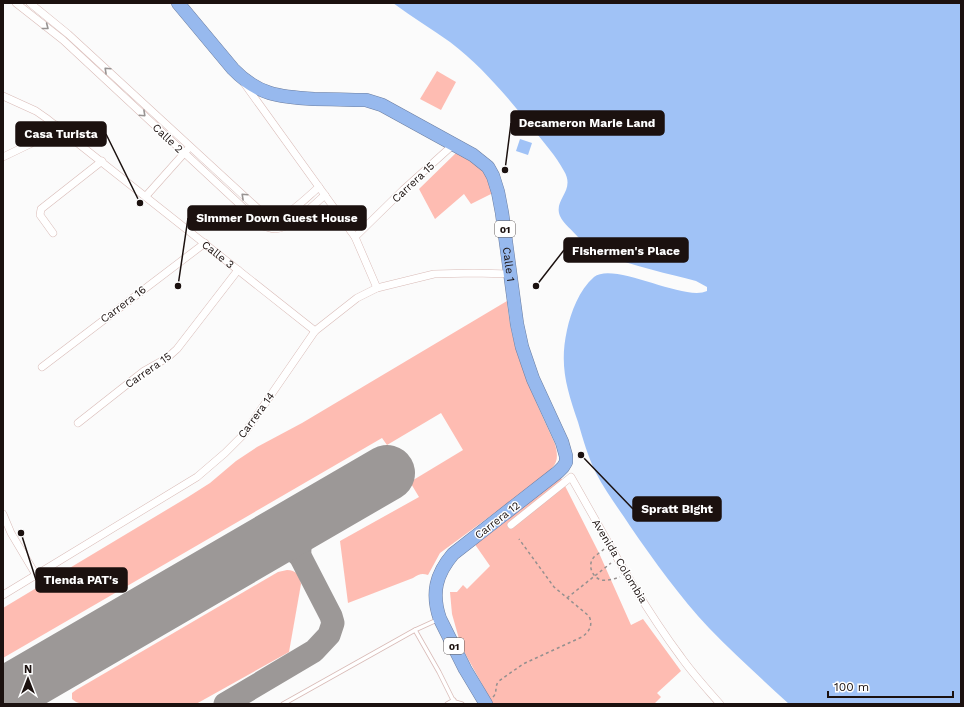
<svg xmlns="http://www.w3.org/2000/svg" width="964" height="707" viewBox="0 0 964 707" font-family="'Work Sans',sans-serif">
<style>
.green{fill:#febcb2}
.water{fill:#a0c2f6}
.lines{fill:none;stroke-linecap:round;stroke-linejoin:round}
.taxiway{stroke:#9c9897;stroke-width:23}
.runway{stroke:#9c9897;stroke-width:56}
.lane-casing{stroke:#d9bbb7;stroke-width:5}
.street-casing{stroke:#d9bbb7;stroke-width:8}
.highway-casing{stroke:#6c7ea0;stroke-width:14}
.path{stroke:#95908f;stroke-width:1.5;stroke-dasharray:3 3;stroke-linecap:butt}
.lane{stroke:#fff;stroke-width:3.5}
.street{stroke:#fff;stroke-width:7}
.highway{stroke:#97b9ee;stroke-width:13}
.oneway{stroke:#989493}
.labels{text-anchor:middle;stroke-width:3;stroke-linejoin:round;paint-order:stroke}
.shield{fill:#fff;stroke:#5f5857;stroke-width:1}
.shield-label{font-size:10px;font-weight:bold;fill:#1b110f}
.street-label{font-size:11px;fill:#1b110f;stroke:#fff}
.leader{fill:none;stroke:#1b110f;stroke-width:1.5}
.callout-dot{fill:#1b110f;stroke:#fff;stroke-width:1.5}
.callout{fill:#1b110f;stroke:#1b110f;stroke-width:1.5}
.callout-label{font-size:12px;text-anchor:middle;font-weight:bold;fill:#fff}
</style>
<rect width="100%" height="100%" fill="#fbfbfb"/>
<g class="green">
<path d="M437,71l19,11 -15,28 -21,-11z"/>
<path d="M458,151l25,18 10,24 -22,11 -7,-10 -29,25 -16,-30z"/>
<path d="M507,301c4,51 27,96 48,143 5,19 0,21 -13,34l-102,75 -12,22c-6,-2 -9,-1 -15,3l-65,25 -8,-62 79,-44 -9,-15 53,-32 -22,-37 -54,32 -5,-7 -379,220v-50l185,-111 22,-14 26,-22 21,-14 45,-24z"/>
<path d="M561,478l38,75 32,72 12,-6 38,52 -24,22 4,4 -7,7h-161l-32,-58 -9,-32 -2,-22h7l6,-7 4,4 23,-23 -16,-23z"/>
<path d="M287,570c9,0 13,6 14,14l-12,68 -93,52h-114l-6,-2 -4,-3v-6l4,-3 202,-118z"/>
</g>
<g class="water">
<path d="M393,3h568v701h-172c-27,-25 -54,-49 -80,-76 -29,-31 -55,-67 -79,-102 -11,-17 -25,-35 -34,-53 -8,-16 -13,-34 -18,-51 -11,-33 -19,-56 -11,-92 4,-18 12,-40 27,-53 20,-16 90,25 113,14v-4l-11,-6c-36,-10 -91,-19 -118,-44 -5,-6 -15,-14 -18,-21 -7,-17 16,-25 4,-45 -8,-15 -20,-28 -30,-41 -25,-31 -52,-64 -84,-88 -18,-13 -38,-25 -57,-39z"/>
<path d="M520,139l12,4 -4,12 -12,-4z"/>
</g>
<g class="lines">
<g class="taxiway">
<path d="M265,544c14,0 25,3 35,12"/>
<path d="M30,682l-4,11 4,11"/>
<path d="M225,704l89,-53 15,-16 4,-12 -2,-7 -31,-60c-1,-15 2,-27 11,-39"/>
</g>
<path class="runway" d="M3,696l384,-223"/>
<defs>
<g id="lane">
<path d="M415,630l24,42 16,32"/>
<path d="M455,702l7,2"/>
<path d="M283,704l132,-74 22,-10"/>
<path d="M447,704l7,-4"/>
</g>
<g id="street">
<path d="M16,3l47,37 200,186c4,1 8,3 12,3 17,-1 37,-23 50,-34"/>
<path d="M30,3l38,31 199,183 7,3c18,-7 31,-21 45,-33"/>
<path d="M244,83l111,154 22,51"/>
<path id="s1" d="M3,96l33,15 10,7 269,213"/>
<path d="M3,157l27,-13 26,-19"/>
<path d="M146,196l41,-46"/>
<path d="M53,233l-13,-18 1,-6 61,-48"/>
<path d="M355,237l48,-47 51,-46"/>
<path d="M42,367l163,-124"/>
<path d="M78,423l66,-52 23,-13 10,-9 61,-79"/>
<path d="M3,514l8,19 25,42"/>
<path d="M511,525l60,-48c35,61 68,124 110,180 12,17 26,32 39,47"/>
<path d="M3,595l194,-118 28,-24 19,-19 71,-103 42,-33 20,-10 57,-14 40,-1 37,1"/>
</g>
<g id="highway">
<path id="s2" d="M178,3l55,66c25,26 46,28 81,30 17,0 35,1 52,1l16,5 91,50 15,12 5,9 5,16 4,21 15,111 5,23 11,32 29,63 4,14v6l-3,5 -5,5 -105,82c-17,20 -22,39 -13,65l25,50 21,35"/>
</g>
</defs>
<use href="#lane" class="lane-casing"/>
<use href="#street" class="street-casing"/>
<use href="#highway" class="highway-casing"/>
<g class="path">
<path d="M604,549c-3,3 -7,5 -10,8 -7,8 -2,20 7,23 7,1 13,-1 19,-3"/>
<path d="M567,598l44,-35"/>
<path d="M493,697c5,-5 1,-11 6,-16l24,-17 59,-27c8,-6 11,-12 7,-21l-35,-29 -35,-48"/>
</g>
<use href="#lane" class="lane"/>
<use href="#street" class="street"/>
<use href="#highway" class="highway"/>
</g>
<defs><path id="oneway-chevron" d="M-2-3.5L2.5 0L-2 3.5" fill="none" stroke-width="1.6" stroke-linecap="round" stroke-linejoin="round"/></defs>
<g class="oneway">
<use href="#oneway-chevron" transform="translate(46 27) rotate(38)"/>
<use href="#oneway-chevron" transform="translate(107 70) rotate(-137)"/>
<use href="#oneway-chevron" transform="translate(143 114) rotate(43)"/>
<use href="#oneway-chevron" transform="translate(244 196) rotate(-137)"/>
</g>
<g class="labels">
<g class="shield">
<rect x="495" y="221" width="20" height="16" rx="3"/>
<rect x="444" y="638" width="20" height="16" rx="3"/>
</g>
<g class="shield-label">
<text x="505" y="233">01</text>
<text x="454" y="650">01</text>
</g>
<g class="street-label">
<text transform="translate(168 138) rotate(43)" y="4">Calle 2</text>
<text transform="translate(413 182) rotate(-43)" y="4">Carrera 15</text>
<text dy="4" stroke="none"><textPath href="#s1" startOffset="268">Calle 3</textPath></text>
<text dy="4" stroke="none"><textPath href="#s2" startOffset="467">Calle 1</textPath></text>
<text transform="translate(123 304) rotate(-37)" y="4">Carrera 16</text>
<text transform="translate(148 370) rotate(-35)" y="4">Carrera 15</text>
<text transform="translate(256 415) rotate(-54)" y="4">Carrera 14</text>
<text transform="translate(497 520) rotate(-38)" y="4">Carrera 12</text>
<text transform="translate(620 561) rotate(59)" y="4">Avenida Colombia</text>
</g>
</g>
<path class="leader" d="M505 170L511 123M140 203L106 134M178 286L188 218M536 286L564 250M581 455L633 509M21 533L36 580"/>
<g class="callout-dot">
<circle cx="505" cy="170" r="4"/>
<circle cx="140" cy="203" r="4"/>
<circle cx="178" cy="286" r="4"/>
<circle cx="536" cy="286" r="4"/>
<circle cx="581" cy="455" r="4"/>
<circle cx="21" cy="533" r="4"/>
</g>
<g class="callout">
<rect x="511" y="111" width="153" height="24" rx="4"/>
<rect x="16" y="122" width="90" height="24" rx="4"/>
<rect x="188" y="206" width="178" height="24" rx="4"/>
<rect x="564" y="238" width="124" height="24" rx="4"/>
<rect x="633" y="497" width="88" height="24" rx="4"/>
<rect x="36" y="568" width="91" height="24" rx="4"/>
</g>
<g class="callout-label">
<text x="587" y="127">Decameron Marie Land</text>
<text x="61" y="138">Casa Turista</text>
<text x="277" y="222">Simmer Down Guest House</text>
<text x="626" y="255">Fishermen's Place</text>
<text x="677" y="513">Spratt Bight</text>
<text x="81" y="584">Tienda PAT's</text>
</g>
<rect width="964" height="707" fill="none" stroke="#1b110f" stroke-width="8"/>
<g transform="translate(28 679)" stroke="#ffffff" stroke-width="3" paint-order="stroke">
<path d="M0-3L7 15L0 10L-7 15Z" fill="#1b110f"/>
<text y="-6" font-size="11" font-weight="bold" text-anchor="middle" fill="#1b110f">N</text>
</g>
<path d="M828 691v6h125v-6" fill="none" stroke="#1b110f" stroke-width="2"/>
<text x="834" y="691" font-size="12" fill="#1b110f" stroke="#ffffff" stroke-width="3" paint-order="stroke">100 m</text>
</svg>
